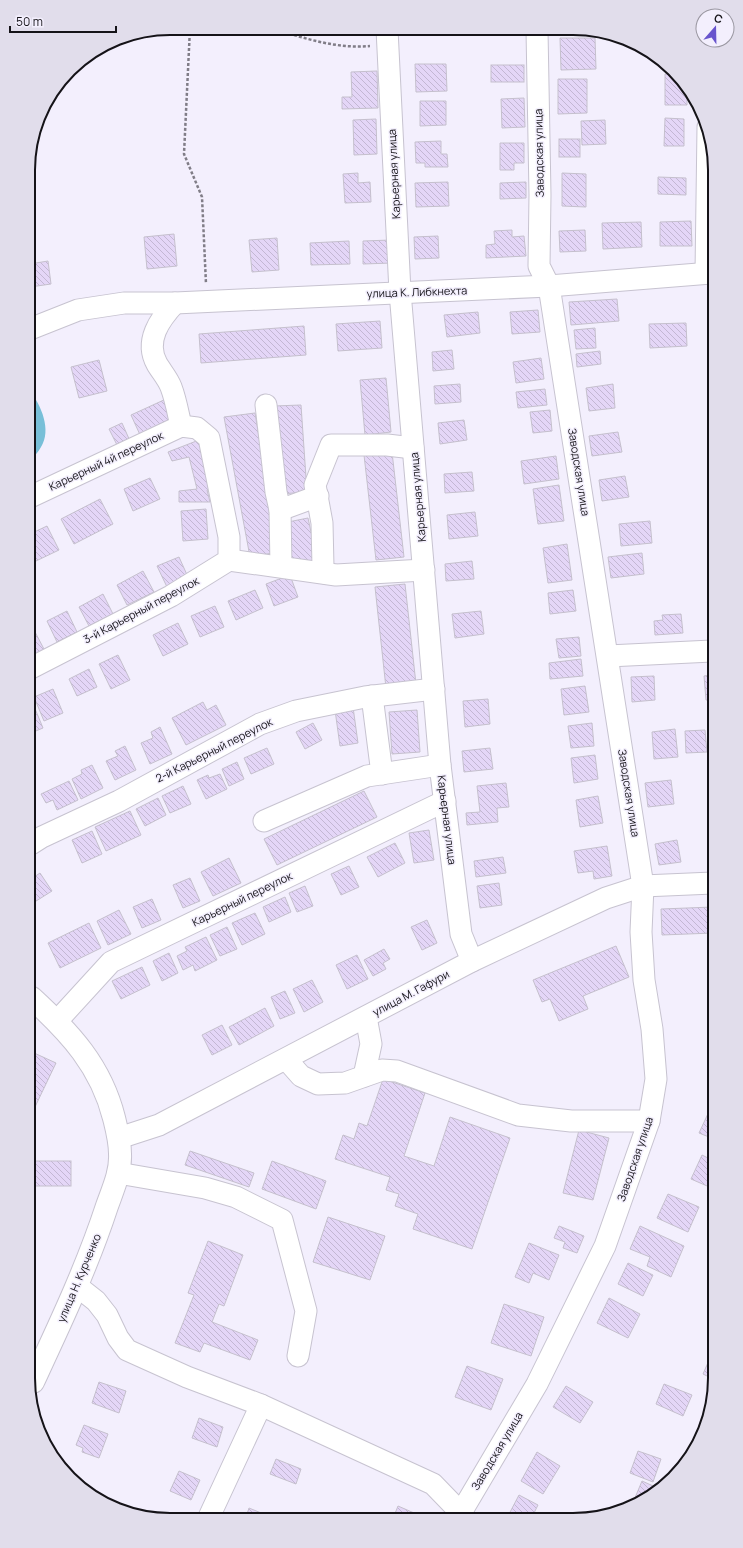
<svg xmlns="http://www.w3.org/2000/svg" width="743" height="1548" viewBox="0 0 743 1548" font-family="Manrope,sans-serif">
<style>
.water{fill:#78bfd8}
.building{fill:url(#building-back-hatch);stroke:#c5c0cd}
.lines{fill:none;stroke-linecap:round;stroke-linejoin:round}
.minor-casing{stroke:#c7c3d0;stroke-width:23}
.major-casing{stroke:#c7c3d0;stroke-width:24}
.path{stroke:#807d87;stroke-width:2.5;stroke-dasharray:3 2;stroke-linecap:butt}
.minor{stroke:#fff;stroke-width:21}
.major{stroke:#fff;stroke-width:22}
.labels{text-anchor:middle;stroke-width:3;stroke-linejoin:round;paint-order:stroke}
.street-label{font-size:11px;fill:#151318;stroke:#f3effd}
.rim{fill:none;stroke:#151318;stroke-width:2}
</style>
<defs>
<pattern id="building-back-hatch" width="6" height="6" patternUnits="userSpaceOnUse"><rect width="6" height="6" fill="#e4d6f7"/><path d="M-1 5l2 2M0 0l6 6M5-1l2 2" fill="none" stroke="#c3b7d3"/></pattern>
</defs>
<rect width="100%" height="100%" fill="#f3effd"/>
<path class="water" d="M30,391c11,14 22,39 11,56 -3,5 -5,9 -11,9z"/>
<g class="building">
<path d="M560,38h35l1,31 -35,1z"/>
<path d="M415,64h31l1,27 -31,1z"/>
<rect x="491" y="65" width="33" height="17"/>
<path d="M377,71l1,37 -36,1v-12h10l-1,-25z"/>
<path d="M665,74h10l12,13v18h-22z"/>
<path d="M558,79h29v34l-29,1z"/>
<path d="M524,98l1,29 -23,1 -1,-29z"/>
<path d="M420,101h26v24l-26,1z"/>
<path d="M665,118l19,1v27h-20z"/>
<path d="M376,119l1,35 -23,1 -1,-35z"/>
<path d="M605,120l1,24 -24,1 -1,-24z"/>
<rect x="559" y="139" width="21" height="18"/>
<path d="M441,141v13h6l1,13h-23v-4h-9l-1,-21z"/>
<path d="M500,143h24v20h-10v7h-14z"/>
<path d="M358,173v10l12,-1 1,20 -26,1 -2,-29z"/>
<path d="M562,173l24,1v33l-24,-1z"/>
<path d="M658,177l28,1v17l-28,-1z"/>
<path d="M448,182l1,24 -33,1 -1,-24z"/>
<path d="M526,182v16l-26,1v-16z"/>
<path d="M691,221l1,25h-32v-24z"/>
<path d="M641,222l1,25 -39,2 -1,-26z"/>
<path d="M512,230v7l12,-1 2,20 -40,2v-13l9,-1 -1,-13z"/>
<path d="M585,230l1,21 -26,1 -1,-21z"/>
<path d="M174,234l3,32 -30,3 -3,-32z"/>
<path d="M438,236l1,22 -24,1 -1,-22z"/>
<path d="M277,238l2,32 -27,2 -3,-32z"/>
<path d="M391,240l1,23 -29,1v-23z"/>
<path d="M349,241l1,23 -39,1 -1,-22z"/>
<path d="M48,261l3,23 -21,3v-23z"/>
<path d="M617,299l2,22 -48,4 -2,-23z"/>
<path d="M538,310l2,22 -28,2 -2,-22z"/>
<path d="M478,312l2,21 -33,4 -3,-22z"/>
<path d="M380,321l2,27 -44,3 -2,-27z"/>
<path d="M686,323l1,23 -37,2 -1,-24z"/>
<path d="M304,326l2,29 -105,8 -2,-29z"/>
<path d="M595,328l1,20 -20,1 -2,-19z"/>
<path d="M452,350l2,19 -21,2 -1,-19z"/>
<path d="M600,351l1,13 -24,3 -1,-13z"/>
<path d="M541,358l3,21 -28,4 -3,-21z"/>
<path d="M99,360l8,31 -28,7 -8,-31z"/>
<path d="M386,378l5,54 -26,3 -5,-55z"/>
<path d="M460,384l1,18 -26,2 -1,-18z"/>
<path d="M613,384l2,24 -26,3 -3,-23z"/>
<path d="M545,389l2,16 -29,3 -2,-16z"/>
<path d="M166,399l10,22 -35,16 -10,-22z"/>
<path d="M301,405l6,87 -27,2 -6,-88z"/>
<path d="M550,410l2,21 -19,2 -3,-21z"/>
<path d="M255,413l23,139 -28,5 -26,-140z"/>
<path d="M464,420l3,20 -27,4 -2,-21z"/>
<path d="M122,423l8,18 -12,6 -9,-18z"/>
<path d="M618,432l4,20 -30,4 -3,-20z"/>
<path d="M199,440l15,49 -7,1 3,12h-31v-11l18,-2 -8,-32 -17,4 -4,-9z"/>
<path d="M392,452l12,105 -28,3 -12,-105z"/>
<path d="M556,456l3,23 -35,5 -3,-23z"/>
<path d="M472,472l2,19 -29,2 -1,-19z"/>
<path d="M625,476l4,21 -27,4 -3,-21z"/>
<path d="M150,478l10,21 -27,12 -9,-22z"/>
<path d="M559,485l5,36 -26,3 -5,-35z"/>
<path d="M100,499l13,25 -39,20 -13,-25z"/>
<path d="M206,509l2,30 -25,2 -2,-30z"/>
<path d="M475,512l3,24 -29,3 -2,-24z"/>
<path d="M308,518l9,42 -26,5 -8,-42z"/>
<path d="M650,521l2,22 -31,3 -2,-22z"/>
<path d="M47,526l12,24 -23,11 -6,-13v-14z"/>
<path d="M567,544l5,36 -24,3 -5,-35z"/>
<path d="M642,553l2,21 -33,4 -3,-21z"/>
<path d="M179,557l9,20 -21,10 -10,-21z"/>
<path d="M472,561l2,18 -28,2 -1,-17z"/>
<path d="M143,571l11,21 -27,13 -10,-20z"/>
<path d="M290,575l8,22 -24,9 -8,-22z"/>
<path d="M405,584l11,100 -30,4 -11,-101z"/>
<path d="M255,590l8,18 -27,12 -8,-19z"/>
<path d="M573,590l3,21 -26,3 -2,-21z"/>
<path d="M103,594l10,20 -24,12 -10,-19z"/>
<path d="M215,606l9,21 -24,10 -9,-21z"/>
<path d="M67,611l10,21 -20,10 -10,-21z"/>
<path d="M481,611l3,23 -29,4 -3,-24z"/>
<path d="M681,614l2,19 -28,2 -1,-14 9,-1 -1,-5z"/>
<path d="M178,623l10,21 -25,12 -10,-21z"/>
<path d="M34,630l11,21 -14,8v-27z"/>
<path d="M579,637l2,19 -22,2 -3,-19z"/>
<path d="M118,655l12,25 -19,9 -12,-25z"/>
<path d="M581,659l2,17 -33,3 -1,-16z"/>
<path d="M89,669l8,18 -20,9 -8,-17z"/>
<path d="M712,675v25h-6l-2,-24z"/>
<path d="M654,676l1,24 -23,2 -1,-25z"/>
<path d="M585,686l4,26 -25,3 -3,-26z"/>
<path d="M53,689l10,24 -19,8 -10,-24z"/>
<path d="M31,699l12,29 -12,5z"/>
<path d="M488,699l2,25 -25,3 -2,-26z"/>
<path d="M203,702l4,8 9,-5 10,20 -40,20 -14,-27z"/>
<path d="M353,707l5,36 -18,3 -5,-36z"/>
<path d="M417,710l3,42 -28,2 -3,-42z"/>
<path d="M313,723l9,17 -17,9 -9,-17z"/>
<path d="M592,723l2,23 -23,2 -3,-22z"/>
<path d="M160,727l12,27 -22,10 -9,-21 12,-5 -2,-6z"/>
<path d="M675,729l3,28 -24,2 -2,-27z"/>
<path d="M705,730l2,22 -21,1 -1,-22z"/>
<path d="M125,746l11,24 -21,10 -9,-19 12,-5 -3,-5z"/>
<path d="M267,748l7,16 -23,10 -7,-16z"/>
<path d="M490,748l3,21 -29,3 -2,-21z"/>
<path d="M595,755l3,24 -24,4 -3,-25z"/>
<path d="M237,762l7,17 -15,7 -7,-17z"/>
<path d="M92,765l11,23 -22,11 -9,-20 10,-5 -1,-4z"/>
<path d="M220,774l7,15 -21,10 -9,-19 11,-5 1,3z"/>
<path d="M671,780l3,24 -26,3 -3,-24z"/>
<path d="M69,781l9,19 -21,10 -4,-10 -7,3 -5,-9z"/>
<path d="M506,783l3,24 -12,1 1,14 -31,3 -1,-12 14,-1 -3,-26z"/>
<path d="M183,786l8,18 -21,9 -8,-17z"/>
<path d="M364,791l13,26 -100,48 -13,-26z"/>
<path d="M598,796l5,27 -23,4 -4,-27z"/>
<path d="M158,798l8,17 -21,11 -9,-17z"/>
<path d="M130,811l11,24 -35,16 -11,-24z"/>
<path d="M429,830l5,30 -20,3 -5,-30z"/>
<path d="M92,831l10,23 -20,9 -10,-23z"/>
<path d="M677,840l4,22 -22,3 -4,-21z"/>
<path d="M395,843l10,20 -27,14 -11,-20z"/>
<path d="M607,846l5,30 -18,3 -1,-8 -15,2 -4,-22z"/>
<path d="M503,857l3,16 -30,4 -2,-16z"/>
<path d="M229,858l12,25 -28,13 -12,-24z"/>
<path d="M349,866l10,21 -18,8 -10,-21z"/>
<path d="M40,873l12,18 -19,12 -2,-24z"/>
<path d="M190,878l10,23 -17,7 -10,-23z"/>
<path d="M499,883l3,22 -22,3 -3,-22z"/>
<path d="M305,886l8,20 -16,6 -8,-19z"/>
<path d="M285,897l6,15 -22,10 -6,-15z"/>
<path d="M152,899l9,21 -19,8 -9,-21z"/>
<path d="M713,907v26l-51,2 -1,-26z"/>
<path d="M119,910l12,24 -23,11 -11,-24z"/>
<path d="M255,913l10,21 -23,11 -10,-22z"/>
<path d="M427,920l10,23 -15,7 -11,-23z"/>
<path d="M89,923l12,25 -41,20 -12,-25z"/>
<path d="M227,927l10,22 -17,7 -10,-21z"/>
<path d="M206,937l11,23 -22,11 -2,-6 -10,5 -6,-14 10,-5 -2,-4z"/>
<path d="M616,946l13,31 -46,19 5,13 -29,12 -9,-22 -8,3 -9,-22z"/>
<path d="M384,949l6,10 -7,4 3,6 -13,7 -9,-16z"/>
<path d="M169,953l9,20 -16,8 -9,-20z"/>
<path d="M357,955l11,24 -21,10 -11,-24z"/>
<path d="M142,967l8,18 -29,14 -9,-18z"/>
<path d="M312,980l11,22 -19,10 -11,-23z"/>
<path d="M285,991l10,22 -15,6 -9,-22z"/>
<path d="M265,1008l9,18 -35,19 -10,-18z"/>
<path d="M222,1025l10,20 -20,10 -10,-20z"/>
<path d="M32,1052l24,11 -22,46 -2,-1z"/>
<path d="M383,1079l42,14 -21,63 30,10 16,-49 60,21 -38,111 -59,-20 5,-15 -23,-8 4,-12 -13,-4 4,-13 -55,-18 8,-24 11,4 5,-16 8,3z"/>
<path d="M712,1105l2,1v33l-15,-6z"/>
<path d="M579,1130l30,8 -16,62 -30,-7z"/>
<path d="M190,1151l64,22 -5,14 -64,-22z"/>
<path d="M702,1155l12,6v28l-23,-10z"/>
<rect x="34" y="1161" width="37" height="25"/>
<path d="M272,1161l54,20 -10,28 -54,-20z"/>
<path d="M668,1194l31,13 -11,25 -31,-14z"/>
<path d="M328,1217l57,19 -15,44 -57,-18z"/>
<path d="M559,1226l25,10 -7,17 -14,-5 2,-6 -11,-4z"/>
<path d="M640,1226l44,20 -13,31 -24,-11 3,-9 -20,-8z"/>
<path d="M208,1241l35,14 -19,51 -5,-2 -7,18 46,18 -8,20 -46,-17 -4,9 -25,-9 19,-48 -6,-2z"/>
<path d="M529,1243l30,12 -10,25 -16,-7 -4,10 -14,-6z"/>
<path d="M628,1263l25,12 -10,21 -25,-12z"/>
<path d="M609,1298l31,16 -12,24 -31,-15z"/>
<path d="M504,1304l40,13 -13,39 -40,-13z"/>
<path d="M713,1351h2v29l-12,-6z"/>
<path d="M467,1366l36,13 -12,31 -36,-13z"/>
<path d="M99,1382l27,9 -7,22 -27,-10z"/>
<path d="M664,1384l28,11 -9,21 -27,-12z"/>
<path d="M566,1386l27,16 -13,21 -27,-16z"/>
<path d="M199,1418l24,9 -6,20 -25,-9z"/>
<path d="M84,1425l24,9 -9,24 -17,-6 1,-4 -7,-3z"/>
<path d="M638,1451l23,8 -8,23 -23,-9z"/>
<path d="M537,1452l23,14 -17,28 -22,-13z"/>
<path d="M276,1459l25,10 -5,15 -26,-10z"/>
<path d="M179,1471l21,9 -9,20 -21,-9z"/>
<path d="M67,1474l16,7 -2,4 8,3 -1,2 -12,-5z"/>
<path d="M642,1481l18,8 -8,7 -20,9z"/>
<path d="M519,1495l19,10 -5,10 -25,1z"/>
<path d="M398,1506l23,10h-27z"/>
<path d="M249,1508l22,9h-25z"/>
</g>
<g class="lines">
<defs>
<g id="minor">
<path d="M387,29l13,263 40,473 21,169 11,27"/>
<path d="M706,273l2,-146"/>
<path d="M175,303c-15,16 -31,38 -18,61 4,7 11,15 14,23 5,13 7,26 10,39"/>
<path d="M30,329l48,-19 46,-7h51l374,-17 162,-13"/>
<path d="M266,405l10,87 4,18 38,-14"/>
<path d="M30,497l151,-71"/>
<path d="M280,510l1,56"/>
<path d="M229,560l107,15 88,-5"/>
<path d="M325,573l-2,-6 -1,-44 -7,-38 16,-40h56l26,3"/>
<path d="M608,656l104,-5"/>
<path d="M31,668l140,-72 58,-36v-23l-20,-99 -12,-10 -16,-2"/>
<path d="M372,696l10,78"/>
<path d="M264,821l103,-45 73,-11"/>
<path d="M31,844l11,-7 77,-36 141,-77 36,-13 69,-14 69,-8"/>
<path d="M57,1021l54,-59 334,-161"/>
<path d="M286,1059l15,17 17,8 27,-1 37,-13 15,1 121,44 53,6h78"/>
<path d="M364,1076l7,-32 -5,-27"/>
<path d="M119,1138l40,-13 313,-164 134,-63 37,-12 70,-3"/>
<path d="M118,1173l87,15 31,9 46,23 24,91 -8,45"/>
<path d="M77,1286l19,15 11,14 11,23 9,12 60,27 74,28 172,79 31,32"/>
<path d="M459,1516l78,-132 68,-138 44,-125 7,-42 -4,-50 -8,-49 -3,-48 2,-46 -94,-600 -10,-20 1,-71 -3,-165"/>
<path d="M209,1517l52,-112"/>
</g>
<path id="major" d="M32,998c38,35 69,68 82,120 3,12 6,23 6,36 1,18 -7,35 -13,52 -20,61 -47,118 -74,176"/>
</defs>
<use href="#minor" class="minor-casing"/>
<use href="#major" class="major-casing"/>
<g class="path">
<path d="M190,28l-6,126 18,43 4,87"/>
<path d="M275,29c31,10 63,20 95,17"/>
</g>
<use href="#minor" class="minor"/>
<use href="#major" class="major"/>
</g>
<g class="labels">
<g class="street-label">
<text transform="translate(539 153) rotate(-91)" y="4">Заводская улица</text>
<text transform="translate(394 174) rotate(-93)" y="4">Карьерная улица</text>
<text transform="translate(417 292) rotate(-2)" y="4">улица К. Либкнехта</text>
<text transform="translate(106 461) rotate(-25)" y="4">Карьерный 4й переулок</text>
<text transform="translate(579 472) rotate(81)" y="4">Заводская улица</text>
<text transform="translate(418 497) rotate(-95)" y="4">Карьерная улица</text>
<text transform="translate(141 610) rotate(-28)" y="4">3-й Карьерный переулок</text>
<text transform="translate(214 750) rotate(-27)" y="4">2-й Карьерный переулок</text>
<text transform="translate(629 793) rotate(81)" y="4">Заводская улица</text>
<text transform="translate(447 820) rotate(83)" y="4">Карьерная улица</text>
<text transform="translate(242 899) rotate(-26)" y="4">Карьерный переулок</text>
<text transform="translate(411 993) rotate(-28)" y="4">улица М. Гафури</text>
<text transform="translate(635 1159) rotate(-71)" y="4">Заводская улица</text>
<text transform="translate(79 1278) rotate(-67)" y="4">улица Н. Курченко</text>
<text transform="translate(497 1451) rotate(-59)" y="4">Заводская улица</text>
</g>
</g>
<path d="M0 0H743V1548H0ZM170 35H573A135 135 0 0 1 708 170V1378A135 135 0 0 1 573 1513H170A135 135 0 0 1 35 1378V170A135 135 0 0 1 170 35Z" fill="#e1ddeb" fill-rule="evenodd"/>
<path class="rim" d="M170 35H573A135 135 0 0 1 708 170V1378A135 135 0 0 1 573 1513H170A135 135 0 0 1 35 1378V170A135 135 0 0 1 170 35Z"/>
<g transform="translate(715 28) rotate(20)"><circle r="19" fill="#f3effd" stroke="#9a97a1"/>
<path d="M0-3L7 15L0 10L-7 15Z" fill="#6854cd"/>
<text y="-6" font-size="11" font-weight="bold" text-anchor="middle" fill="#151318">С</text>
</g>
<path d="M10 26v6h106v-6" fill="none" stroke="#151318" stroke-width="2"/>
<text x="16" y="26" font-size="12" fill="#151318" stroke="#f3effd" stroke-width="3" paint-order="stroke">50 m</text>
</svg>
